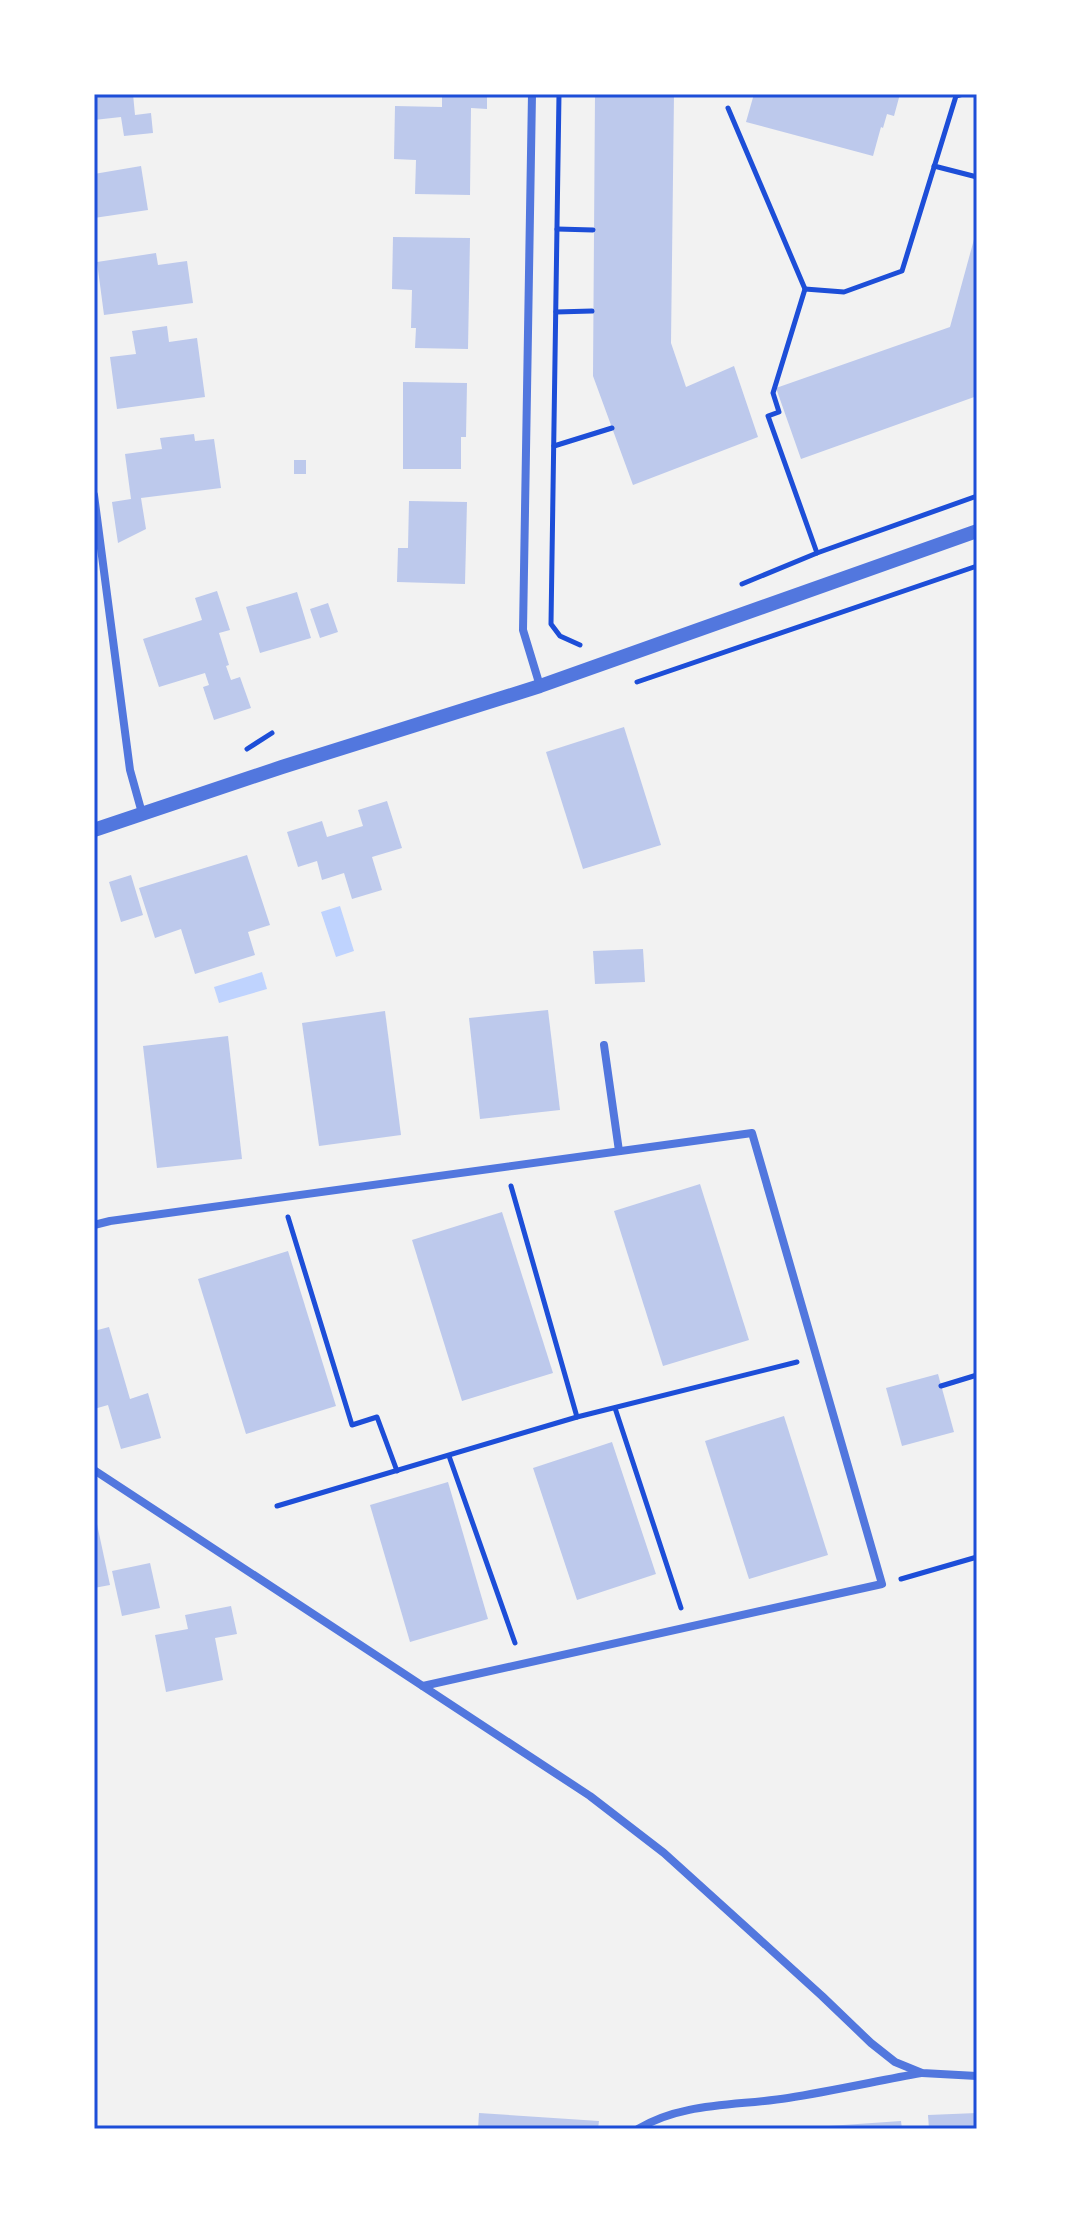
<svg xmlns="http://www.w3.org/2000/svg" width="1071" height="2223" viewBox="0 0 1071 2223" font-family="Quicksand,sans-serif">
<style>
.water{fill:#bfd3fe}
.building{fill:#bdc9ec}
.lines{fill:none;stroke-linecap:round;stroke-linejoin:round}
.path{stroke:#1d4ed8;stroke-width:5}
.minor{stroke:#5277de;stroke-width:8}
.tertiary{stroke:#5277de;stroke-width:14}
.neatline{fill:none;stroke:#1d4ed8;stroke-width:3}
</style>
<rect width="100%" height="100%" fill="#f2f2f2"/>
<g class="water">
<path d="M340,906l14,45 -18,6 -15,-45z"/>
<path d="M262,972l5,17 -48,14 -5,-16z"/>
</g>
<g class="building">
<path d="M94,94h39l2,21 16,-2 2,20 -29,3 -3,-19 -27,3z"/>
<path d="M442,94h45v15l-16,-1 -1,87 -55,-1 1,-34 -22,-1 1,-53 47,1z"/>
<path d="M595,94h79l-3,249 15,44 48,-21 24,71 -125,48 -40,-109z"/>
<path d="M754,94h146l-6,22 -7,-2 -4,14 -2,-1 -8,29 -127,-34z"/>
<path d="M141,166l7,44 -54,8v-44z"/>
<path d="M976,232l1,164 -176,63 -25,-71 174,-61z"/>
<path d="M393,237l77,1 -2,111 -53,-1 1,-20h-5l1,-38 -20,-1z"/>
<path d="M156,253l2,12 29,-4 6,42 -89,12 -7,-53z"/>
<path d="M167,326l2,16 28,-4 8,59 -88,12 -7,-52 26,-3 -4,-23z"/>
<path d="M403,382l64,1 -1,54h-5v32h-58z"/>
<path d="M194,434l1,7 19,-2 7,49 -80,10 5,31 -28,14 -6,-41 19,-3 -6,-45 37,-5 -2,-11z"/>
<rect x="294" y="460" width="12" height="14"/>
<path d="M409,501l58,1 -2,82 -68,-2 1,-34h10z"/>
<path d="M217,591l13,39 -11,3 10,32 -3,1 5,14 9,-3 11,31 -37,12 -11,-33 6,-2 -4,-12 -46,14 -16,-48 59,-19 -7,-22z"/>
<path d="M297,592l14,46 -51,15 -14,-46z"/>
<path d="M328,603l10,29 -18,6 -10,-29z"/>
<path d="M624,727l37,118 -78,24 -37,-117z"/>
<path d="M387,801l15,47 -30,9 10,33 -30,9 -8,-26 -22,7 -5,-19 -19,6 -11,-35 35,-11 5,16 36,-11 -5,-16z"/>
<path d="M247,855l23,70 -22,7 7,23 -60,19 -14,-45 -26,9 -16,-50z"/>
<path d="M131,875l12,40 -22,7 -12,-40z"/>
<path d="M643,949l2,33 -50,2 -2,-33z"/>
<path d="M548,1010l12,100 -80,9 -11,-101z"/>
<path d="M385,1011l16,124 -82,11 -17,-123z"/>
<path d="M228,1036l14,123 -85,9 -14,-122z"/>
<path d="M700,1184l49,156 -86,26 -49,-155z"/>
<path d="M502,1212l51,161 -91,28 -50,-161z"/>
<path d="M288,1251l48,155 -90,28 -48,-155z"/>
<path d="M109,1327l21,72 18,-6 13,45 -40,11 -13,-44 -14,4v-78z"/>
<path d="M938,1374l16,58 -52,14 -16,-58z"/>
<path d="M784,1416l44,139 -79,24 -44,-138z"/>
<path d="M612,1442l44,132 -79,26 -44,-132z"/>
<path d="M448,1482l40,137 -78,23 -40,-137z"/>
<path d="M94,1510l16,75 -16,3z"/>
<path d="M150,1563l10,45 -38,8 -10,-45z"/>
<path d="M231,1606l6,28 -22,4 8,42 -57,12 -11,-57 33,-6 -3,-14z"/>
<path d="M479,2113l120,8 -1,8h-120z"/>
<path d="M977,2113v16h-48l-1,-14z"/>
<path d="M901,2121l1,8h-88v-2z"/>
</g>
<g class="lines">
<g class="path">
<path d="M559,94l-8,530 9,12 20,9"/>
<path d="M728,108l77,181 -32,104 6,19 -11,4 49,137"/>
<path d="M934,166l43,11"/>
<path d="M557,229l36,1"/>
<path d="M805,289l39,3 58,-21 54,-175 7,-2"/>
<path d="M556,312l36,-1"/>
<path d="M554,446l58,-18"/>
<path d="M742,584l75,-31 160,-57"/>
<path d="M637,682l340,-116"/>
<path d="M247,749l25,-16"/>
<path d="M288,1217l64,208 25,-8 20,54"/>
<path d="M941,1386l36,-11"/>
<path d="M615,1408l66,200"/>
<path d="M577,1417l220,-55"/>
<path d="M449,1456l66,187"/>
<path d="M277,1506l300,-89 -66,-231"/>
<path d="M901,1579l76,-22"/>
</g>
<g class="minor">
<path d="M532,94l-9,536 17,56"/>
<path d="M94,495l36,275 12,43"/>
<path d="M604,1045l15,106"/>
<path d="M94,1225l16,-4 642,-88 130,451 -459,102"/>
<path d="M94,1470l496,326 74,57 158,143 49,47 24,19 27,11 55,3"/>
<path d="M638,2129c44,-27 100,-23 150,-31 44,-7 89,-17 133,-25"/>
</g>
<path class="tertiary" d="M94,830l188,-63 258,-81 437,-155"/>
</g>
<rect width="1071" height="2223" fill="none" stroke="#ffffff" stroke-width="192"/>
<rect x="96" y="96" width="879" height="2031" class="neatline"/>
</svg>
